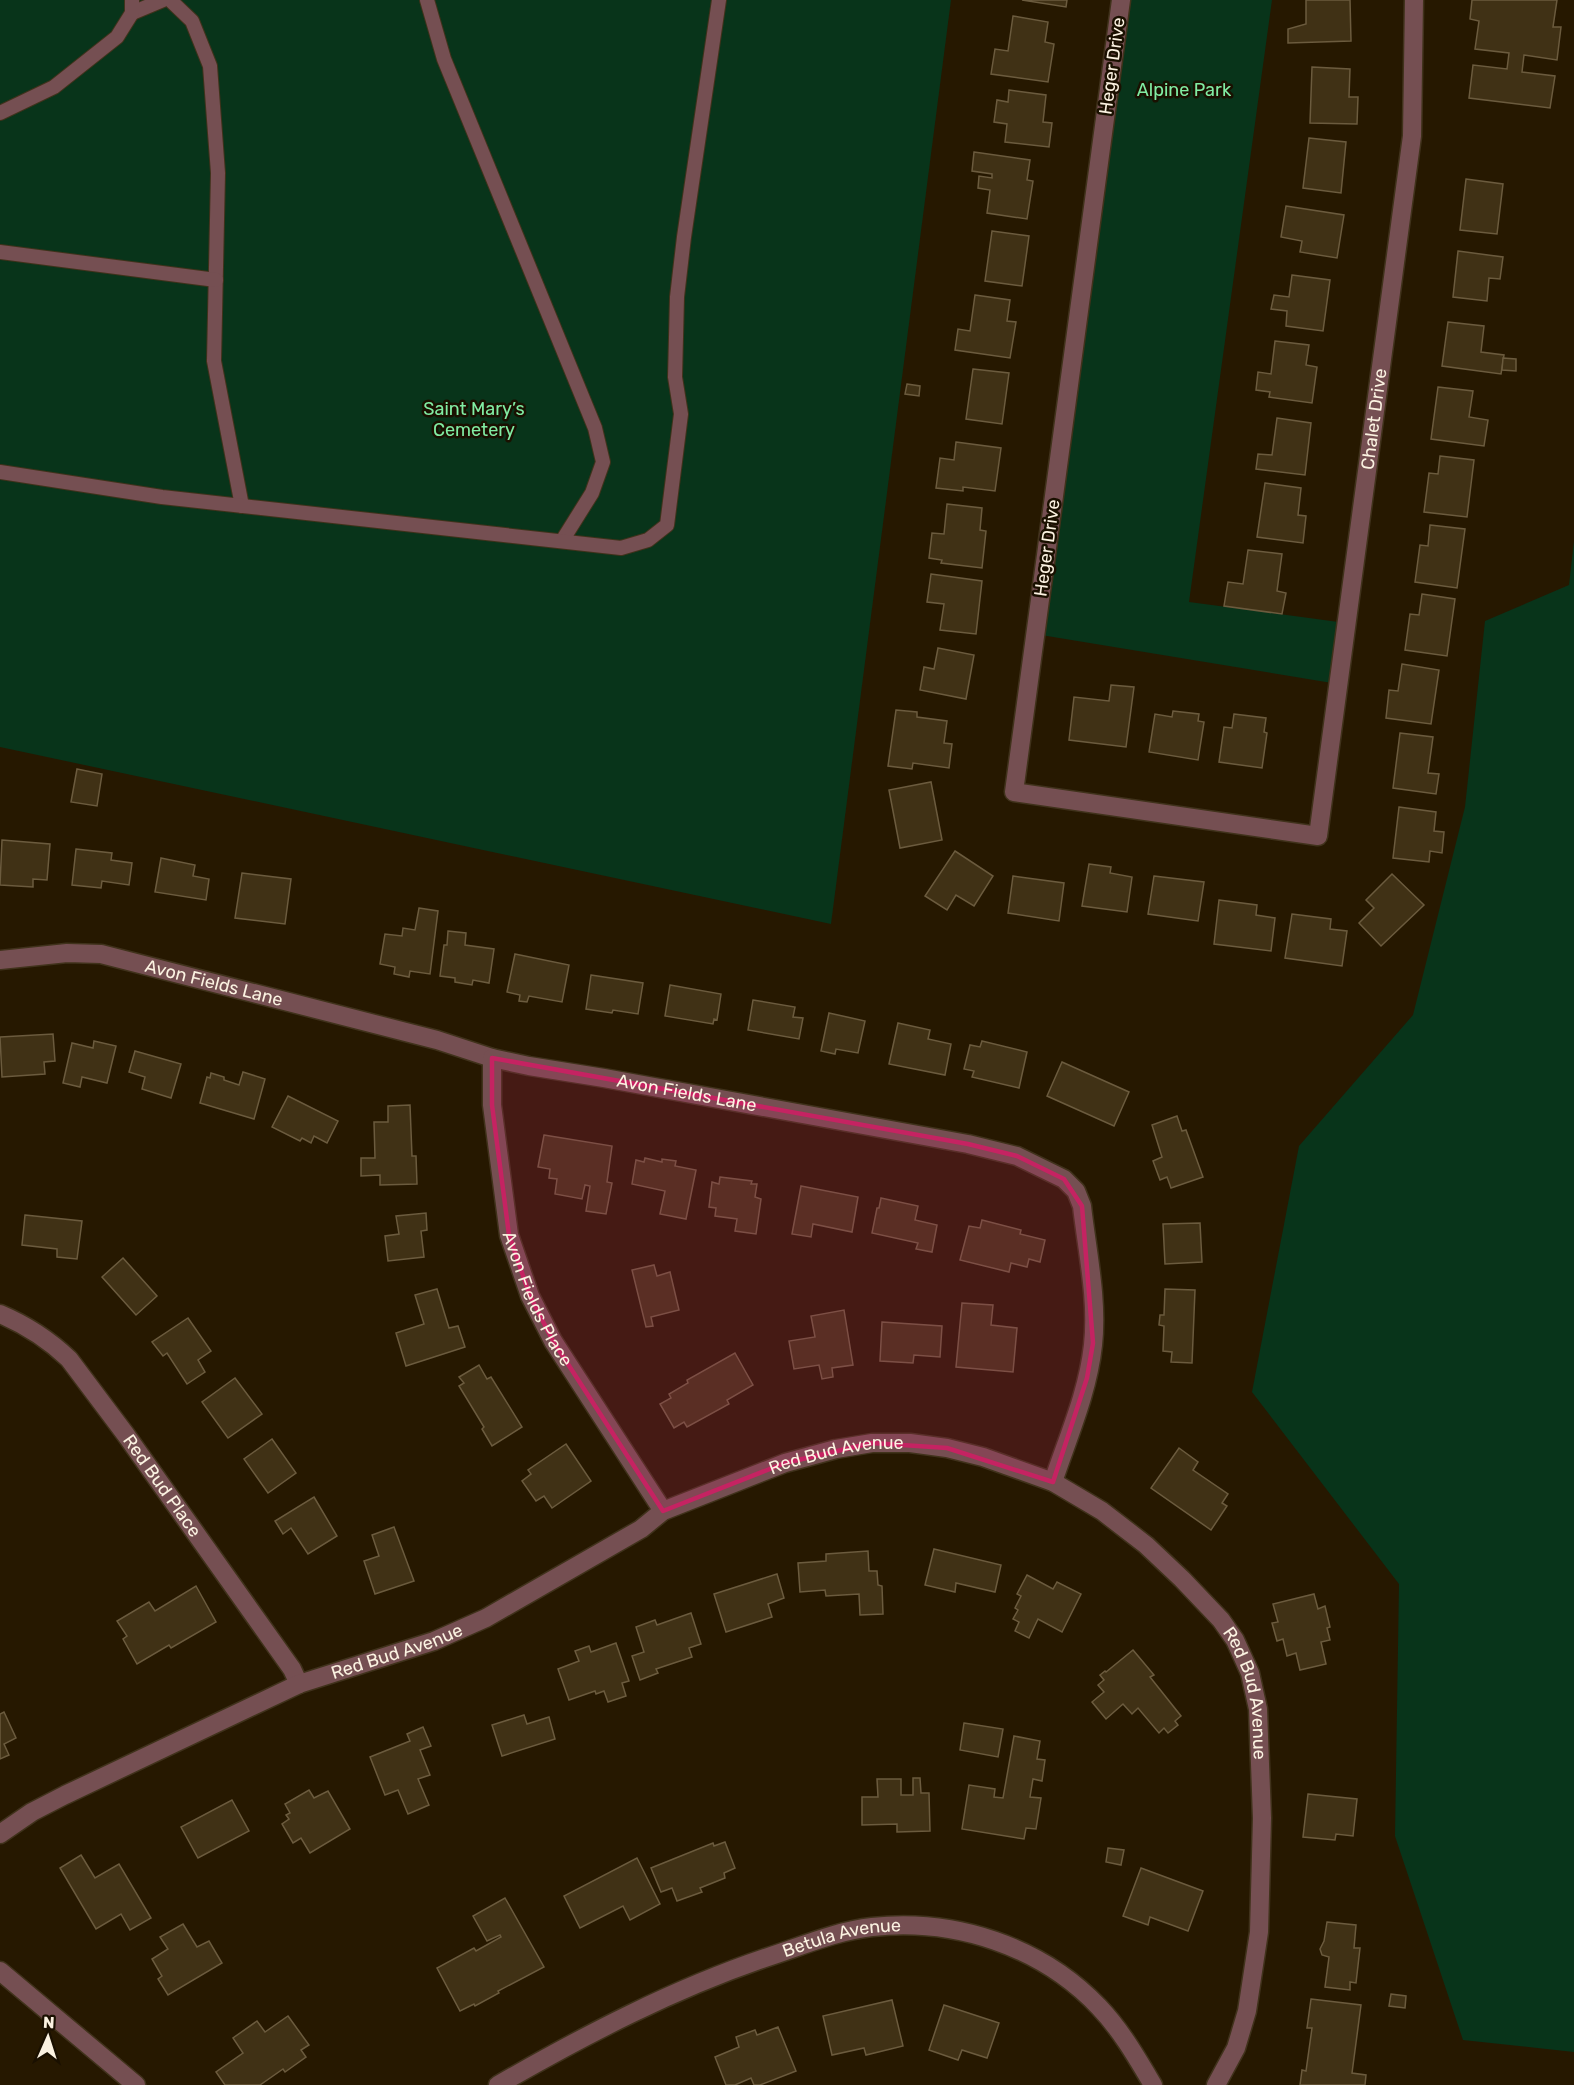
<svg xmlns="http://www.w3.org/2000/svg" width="1574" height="2085" viewBox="0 0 1574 2085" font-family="Rubik,sans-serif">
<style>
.green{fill:#08341a}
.building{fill:#403115;stroke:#6b5b3e;stroke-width:1.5}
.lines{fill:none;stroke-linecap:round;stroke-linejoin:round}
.lane-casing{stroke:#40321b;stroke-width:16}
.street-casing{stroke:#40321b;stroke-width:21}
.lane{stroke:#754f52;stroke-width:14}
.street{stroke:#754f52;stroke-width:18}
.marked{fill:#c52362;fill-opacity:0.2;stroke:#c52362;stroke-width:4.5;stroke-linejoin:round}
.labels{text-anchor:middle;stroke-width:5;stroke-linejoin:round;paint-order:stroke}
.street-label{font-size:18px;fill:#fbf2e1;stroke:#1a1000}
.park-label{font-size:18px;fill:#81eda3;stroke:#1a1000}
</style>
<rect width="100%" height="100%" fill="#261800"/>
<g class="green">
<path d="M0,0h951l-120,924 -831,-177z"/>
<path d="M1121,0h151l-83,602 157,21 -8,61 -303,-50z"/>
<path d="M1574,541v1511l-111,-12 -68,-204 4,-252 -147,-192 47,-246 114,-131 52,-208 20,-186 84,-36z"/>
</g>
<g class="building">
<path d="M1022,0h45l-1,7z"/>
<path d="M1306,0h44l1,41 -63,2v-14l18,-5z"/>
<path d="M1472,0h85l-4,27h8l-4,33 -33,-5 -2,17 33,4 -5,32 -81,-10 4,-33 34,4 2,-16 -34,-4 4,-28 -9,-2z"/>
<path d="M1013,16l35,6 -3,20 9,2 -6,38 -57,-8 4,-25 13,2z"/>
<path d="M1312,67l38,2 -1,28h9l-1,27 -47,-1z"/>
<path d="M1009,90l37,5 -3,27 9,1 -3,24 -44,-5 2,-18 -13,-2 3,-22 11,2z"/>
<path d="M1309,138l37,4 -5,51 -38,-5z"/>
<path d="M974,152l56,8 -3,20 6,1 -6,38 -40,-6 3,-23 -12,-2 1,-12 13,2v-4l-20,-3z"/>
<path d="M1466,179l37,5 -6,50 -37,-4z"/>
<path d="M1286,206l58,9 -7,43 -37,-6 2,-11 -21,-4z"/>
<path d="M992,231l37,5 -7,50 -37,-5z"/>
<path d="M1458,251l45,6 -3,22 -11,-1 -2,23 -34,-4z"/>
<path d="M1292,275l38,5 -7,51 -37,-5 1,-15 -16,-2 3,-14 15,2z"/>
<path d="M975,295l35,5 -3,21 9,1 -6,36 -55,-8 3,-21 12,2z"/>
<path d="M1448,322l36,4 -3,26 23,3 -3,19 -59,-8z"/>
<path d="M1275,341l34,4 -3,20 11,2 -5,36 -43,-6 1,-5 -14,-2 2,-18 13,2z"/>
<path d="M1503,358l13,1v12l-14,-1z"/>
<path d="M973,369l36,4 -7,51 -36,-5z"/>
<path d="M907,384l13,2 -1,10 -14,-2z"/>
<path d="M1438,387l35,4 -4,26 19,3 -4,26 -53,-7z"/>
<path d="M1277,418l34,5 -6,52 -49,-6 2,-15 14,1z"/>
<path d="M956,442l45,6 -6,43 -32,-4v4l-27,-3 4,-30 14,2z"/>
<path d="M1440,456l34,4 -7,57 -43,-5 5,-39 9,1z"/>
<path d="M1265,483l36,5 -3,27 8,1 -3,27 -46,-6z"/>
<path d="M947,504l35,4 -2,22 6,1 -4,37 -41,-5 1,-3 -13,-2 3,-25 12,1z"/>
<path d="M1430,525l35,4 -8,59 -42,-6 5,-37 8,1z"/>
<path d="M1248,550l34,4 -5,37 9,2 -4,21 -58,-8 4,-24 15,2z"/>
<path d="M931,574l51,7 -6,53 -36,-4 4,-26 -17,-2z"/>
<path d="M1422,594l33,5 -8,57 -42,-6 5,-36 9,1z"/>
<path d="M938,648l36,7 -8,44 -46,-9 4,-23 10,2z"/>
<path d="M1402,664l37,6 -8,54 -45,-6 3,-28 9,1z"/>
<path d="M1111,685l23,2 -8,60 -57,-7 5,-43 35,4z"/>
<path d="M896,710l21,2v5l30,4 -3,22 8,1 -3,24 -36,-5 -1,6 -24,-3z"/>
<path d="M1173,711l26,3 -1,7 6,1 -6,38 -49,-8 6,-38 17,3z"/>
<path d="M1234,714l32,4 -2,14 3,1 -5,35 -43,-6 5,-35 8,1z"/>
<path d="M1400,733l33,4 -5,36 11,1 -3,20 -43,-6z"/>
<path d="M77,769l25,5 -5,32 -26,-4z"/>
<path d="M931,782l11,58 -42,8 -11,-58z"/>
<path d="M1399,807l37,5 -2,19 10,1 -2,21 -12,-2 -1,11 -36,-4z"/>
<path d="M2,840l48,4 -3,36 -14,-1v8l-33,-2z"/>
<path d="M76,849l36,4 -1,7 21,3 -3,22 -27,-4 -1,7 -29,-3z"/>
<path d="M955,851l38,25 -19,30 -18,-11 -9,15 -22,-14z"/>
<path d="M161,858l34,7 -2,11 16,3 -3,21 -51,-8z"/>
<path d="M1089,864l22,3 -1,6 22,4 -5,35 -45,-6z"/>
<path d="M242,873l49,6 -6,45 -50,-6z"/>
<path d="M1392,874l32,31 -43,41 -22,-23 15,-15 -8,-8z"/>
<path d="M1013,876l51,7 -5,38 -51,-8z"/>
<path d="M1154,876l50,6 -6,39 -50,-7z"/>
<path d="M1219,900l38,5 -1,10 19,3 -4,33 -57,-7z"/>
<path d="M419,908l19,3 -8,63 -20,-3 -1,6 -15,-3 1,-7 -15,-3 5,-30 17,2 1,-8 12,2z"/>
<path d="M1292,914l39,5 -1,10 17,2 -5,35 -57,-8z"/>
<path d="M448,931l18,2 -1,12 29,4 -5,34 -16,-3 -1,5 -17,-3v-4l-15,-2 4,-31h3z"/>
<path d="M515,954l54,11 -7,37 -33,-6 -2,6 -8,-1 1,-6 -13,-3z"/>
<path d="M591,975l52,8 -5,31 -25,-4 -1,3 -26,-4z"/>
<path d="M670,985l51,9 -4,26 -3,-1 -1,5 -48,-8z"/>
<path d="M753,1000l42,7 -2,10 10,1 -4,21 -51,-9z"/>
<path d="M829,1013l36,8 -7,32 -22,-4 -1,5 -14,-3z"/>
<path d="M898,1023l32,7 -2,9 23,5 -6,31 -56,-11z"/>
<path d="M53,1034l2,27 -11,1 1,12 -43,3 -2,-40z"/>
<path d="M94,1041l22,5 -9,37 -25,-6 -2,10 -17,-4 9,-40 21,5z"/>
<path d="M982,1041l45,11 -8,36 -47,-11 2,-6 -10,-2 6,-24 10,2z"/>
<path d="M135,1051l46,13 -10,34 -29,-9 3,-12 -16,-5z"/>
<path d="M1062,1062l67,30 -15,34 -67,-30z"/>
<path d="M243,1072l22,7 -11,40 -54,-16 7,-26 3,1 1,-5 13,4v3l15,5z"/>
<path d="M288,1096l50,25 -11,22 -13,-7 -3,7 -9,-5 -2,3 -28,-14z"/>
<path d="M410,1105l2,51h4l1,28 -37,1v-10l-19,1v-18h14l-1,-36h14v-16z"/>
<path d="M1177,1116l5,15 4,-1 17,47 -32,11 -4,-11 -7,3 -7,-19 9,-4 -10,-32z"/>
<path d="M544,1135l68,11 -5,36 5,1 -6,31 -20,-3 4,-25 -5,-1 -3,14 -27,-5 2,-15 -8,-1 1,-9 -12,-2z"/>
<path d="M645,1158l17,4v-3l14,2 -1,5 21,4 -10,49 -26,-5 5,-23 -33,-7 4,-24 8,2z"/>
<path d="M720,1177l32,4 -1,3h6l-2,13 6,2 -5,35 -21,-3 2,-12 -22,-3 1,-8 -7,-1 3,-25 7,2z"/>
<path d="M801,1186l57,11 -6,35 -39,-8 -2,13 -19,-3z"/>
<path d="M881,1198l37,8 -3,14 22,5 -5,27 -16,-3 2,-6 -46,-10 5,-25h2z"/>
<path d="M426,1213l1,17 -6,1 3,26 -36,4 -3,-25 14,-2 -3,-18z"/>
<path d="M25,1215l57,6 -5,38 -20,-2v-8l-35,-4z"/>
<path d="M982,1220l39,10 -1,4 25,6 -5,22 -11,-3 -2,8 -16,-4 -2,9 -49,-12 9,-34 11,2z"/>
<path d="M1200,1223l2,39 -37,2 -2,-40z"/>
<path d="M123,1258l34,38 -21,19 -34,-38z"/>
<path d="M654,1265l3,11 13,-4 9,38 -28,7 2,9 -7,1 -14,-57z"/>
<path d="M437,1289l12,39 9,-2 7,21 -59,19 -10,-33 28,-9 -9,-29z"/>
<path d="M1165,1289l30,1 -3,73 -21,-1 1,-10 -9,-1 1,-25 -5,-1 1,-10h4z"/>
<path d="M962,1303l31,2 -2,20 26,3 -4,44 -57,-5z"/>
<path d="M844,1310l9,55 -21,3 1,9 -11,2 -3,-14 -25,4 -5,-28 26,-4 -4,-21z"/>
<path d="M188,1318l23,33 -13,9 7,12 -18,12 -20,-31 -4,3 -11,-14z"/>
<path d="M882,1322l60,4 -2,31 -26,-2 -1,8 -33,-2z"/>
<path d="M735,1353l18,32 -26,15 2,4 -42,23 -3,-5 -10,6 -14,-24 11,-6 -2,-4 19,-11 -1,-3z"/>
<path d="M479,1365l8,14 4,-2 31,50 -30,19 -10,-17 2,-2 -25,-41 5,-3 -5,-6z"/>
<path d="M235,1378l27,36 -34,24 -26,-36z"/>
<path d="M272,1439l24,34 -28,20 -24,-34z"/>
<path d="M566,1444l25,37 -39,27 -8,-12 -8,5 -14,-20 9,-7 -3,-4z"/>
<path d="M1179,1448l19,14 -5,8 35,24 -6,9 5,3 -16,24 -60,-42z"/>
<path d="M314,1497l23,39 -29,18 -17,-26 -8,6 -8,-13z"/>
<path d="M394,1527l20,54 -39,13 -11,-33 15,-5 -7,-21z"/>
<path d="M934,1549l67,16 -6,27 -39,-9 -1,9 -30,-7z"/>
<path d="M868,1551l1,20h8l1,14 4,1 1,28 -23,1 -1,-21 -33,2 -1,-6 -25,2 -2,-29 28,-2v-7z"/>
<path d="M777,1574l7,24 -16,6 4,13 -46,15 -12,-38z"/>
<path d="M1027,1575l26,14 4,-7 24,12 -19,38 -24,-13 -9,19 -14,-7 4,-9 -6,-3 5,-9 -3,-2 6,-12 -4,-2z"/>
<path d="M196,1586l20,36 -45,26 -2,-3 -32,19 -14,-25 4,-3 -10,-15 32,-19 6,9z"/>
<path d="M1314,1594l4,15 7,-3 5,21 -3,1 3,12 -9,2 5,22 -26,6 -4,-17 -9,3 -4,-17 -6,2 -5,-18 6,-1 -5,-18z"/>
<path d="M691,1613l10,31 -12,4 3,9 -36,12 2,4 -18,7 -8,-24 12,-4 -8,-25 19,-7 2,5z"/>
<path d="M616,1643l13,38 -7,2 4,13 -18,6 -4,-11 -8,3 -1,-3 -26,9 -11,-31 21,-8 -4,-10 14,-5 2,6z"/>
<path d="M1133,1650l21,25 -4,2 31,39 -6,5 3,4 -10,8 -4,-5 -5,5 -21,-25 -6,6 -9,-10 -17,15 -14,-17 12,-10 -6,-7 6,-5 -4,-5 5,-4 1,1z"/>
<path d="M4,1712l12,26 -12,6 5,11 -9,4v-45z"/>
<path d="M524,1715l3,9 22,-7 6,22 -53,17 -10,-31z"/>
<path d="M964,1723l39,6 -5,28 -38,-7z"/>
<path d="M423,1727l8,19 -11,4 10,25 -12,4 11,26 -21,9 -10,-24 -13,5 -15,-38 40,-16 -3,-7z"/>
<path d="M1014,1736l26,5 -3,18 8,1 -3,21 -9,-2 -3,18 11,1 -5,31 -10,-1 -2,11 -62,-10 7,-44 26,4 -1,8 9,1z"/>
<path d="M913,1778h7l1,15h8l1,38 -33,1v-8l-35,1v-28h16l-1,-18h24v16h12z"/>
<path d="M309,1790l5,8 14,-7 22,38 -40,24 -9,-15 -8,5 -11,-19 7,-5 -3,-4 4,-2 -5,-9z"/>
<path d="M1308,1794l49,5 -4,37 -17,-2 -1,6 -32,-3z"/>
<path d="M232,1800l17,31 -51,27 -17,-31z"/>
<path d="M725,1842l10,26 -11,5 1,5 -25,10 2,4 -25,9 -5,-13 -11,4 -10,-24 62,-25 1,3z"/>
<path d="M1108,1848l16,2 -3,15 -15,-3z"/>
<path d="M81,1855l14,23 24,-14 32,54 -21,12 -9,-16 -25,15 -36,-61z"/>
<path d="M637,1858l23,46 -30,16 -7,-14 -43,22 -16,-32z"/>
<path d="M1141,1868l62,23 -15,40 -38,-14 -2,8 -25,-9z"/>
<path d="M505,1898l39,69 -46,24 1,2 -24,13 -1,-2 -14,7 -23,-43 37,-20 2,3 25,-14 -1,-2 -13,6 -14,-25z"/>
<path d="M1327,1922l29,3 -2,23h6l-4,35 -6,-1v8l-25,-3 4,-30 -7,-2 -2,-6 4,-8z"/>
<path d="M183,1924l14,23 12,-6 13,22 -54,32 -10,-16 4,-3 -10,-17 16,-10 -8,-12z"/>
<path d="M1391,1994l15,2 -1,12 -16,-2z"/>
<path d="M1311,1999l50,6 -9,68 14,2 -1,10h-65l2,-15 4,1 6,-43h-5z"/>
<path d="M892,2000l11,46 -37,9 -2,-7 -32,7 -9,-39z"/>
<path d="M944,2005l55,18 -12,35 -25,-8 -4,10 -29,-10z"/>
<path d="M288,2016l21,29 -8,5 5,7 -21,15 -2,-3 -23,16h-35l-9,-13 27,-19 -10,-15 24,-17 8,11z"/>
<path d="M778,2027l18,44 -36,14h-6l-3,-7 -16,7h-9l-11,-28 24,-10 -3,-10 19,-7 2,5z"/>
</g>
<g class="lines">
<defs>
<g id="lane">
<path d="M170,0l22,21 18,45 8,107 -4,188 28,145"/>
<path d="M427,0l17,59 151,369 8,34 -11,31 -30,48"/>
<path d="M132,13l31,-13"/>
<path d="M0,113l54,-26 63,-50 15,-24v-13"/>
<path d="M0,252l216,28"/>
<path d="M0,472l162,25 459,51 27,-8 19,-15 14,-111 -6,-37 2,-80 7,-60 35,-237"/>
</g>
<g id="street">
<path id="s1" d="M1121,0l-107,792 304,44 94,-700 2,-136"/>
<path id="s2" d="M0,960l67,-7 34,1 336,86 55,18 37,8 75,12 364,66 49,12 47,23 12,12 6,15c5,45 16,93 11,139 -5,47 -25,92 -40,137"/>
<path id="s3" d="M492,1058v47l17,130 21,61 23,45 110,170"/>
<path id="s4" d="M0,1314c26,11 48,25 69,45l57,76 166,234 7,15"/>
<path id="s5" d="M0,1834l32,-22 33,-17 234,-111 135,-43 52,-23 155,-89 22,-18 122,-48 51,-14 36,-6h38l37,5 36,9 70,25 49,29 44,34 36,34 39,41 14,20 15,33 8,36 4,109 -3,114 -12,79 -11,37 -20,37"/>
<path d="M0,1971l136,114"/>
<path id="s6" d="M498,2085c87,-50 175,-96 270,-128 34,-11 68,-26 104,-30 83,-9 169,19 227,80 22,23 38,51 54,78"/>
</g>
</defs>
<use href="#lane" class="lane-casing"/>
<use href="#street" class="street-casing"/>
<use href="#lane" class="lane"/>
<use href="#street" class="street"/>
</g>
<path class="marked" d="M492,1058l476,86 49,12 47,23 18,27 11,137 -6,35 -34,104 -106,-34 -75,-5 -87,20 -122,48 -110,-170 -23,-45 -21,-61 -17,-130z"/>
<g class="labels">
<g class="street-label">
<text transform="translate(1112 66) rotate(-82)" y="6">Heger Drive</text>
<text dy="6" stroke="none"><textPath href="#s1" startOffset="1527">Chalet Drive</textPath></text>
<text transform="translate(1047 548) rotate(-82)" y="6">Heger Drive</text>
<text dy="6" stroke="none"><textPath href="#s2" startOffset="218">Avon Fields Lane</textPath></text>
<text dy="6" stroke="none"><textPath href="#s2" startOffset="704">Avon Fields Lane</textPath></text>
<text dy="6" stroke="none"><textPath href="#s3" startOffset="248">Avon Fields Place</textPath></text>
<text dy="6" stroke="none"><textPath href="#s5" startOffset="924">Red Bud Avenue</textPath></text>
<text dy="6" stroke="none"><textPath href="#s4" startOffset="240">Red Bud Place</textPath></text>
<text dy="6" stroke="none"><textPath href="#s5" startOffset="438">Red Bud Avenue</textPath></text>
<text dy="6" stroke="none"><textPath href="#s5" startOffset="1446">Red Bud Avenue</textPath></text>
<text dy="6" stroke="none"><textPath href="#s6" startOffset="376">Betula Avenue</textPath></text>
</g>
<g class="park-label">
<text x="1184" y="96">Alpine Park</text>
<text x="474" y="415">Saint Mary’s<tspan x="474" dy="21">Cemetery</tspan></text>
</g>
</g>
<g transform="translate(48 2037) rotate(3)" stroke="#1a1000" stroke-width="4.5" paint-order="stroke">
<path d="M0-4.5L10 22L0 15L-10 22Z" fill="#fbf2e1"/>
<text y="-9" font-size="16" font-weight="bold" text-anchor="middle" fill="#fbf2e1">N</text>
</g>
</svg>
